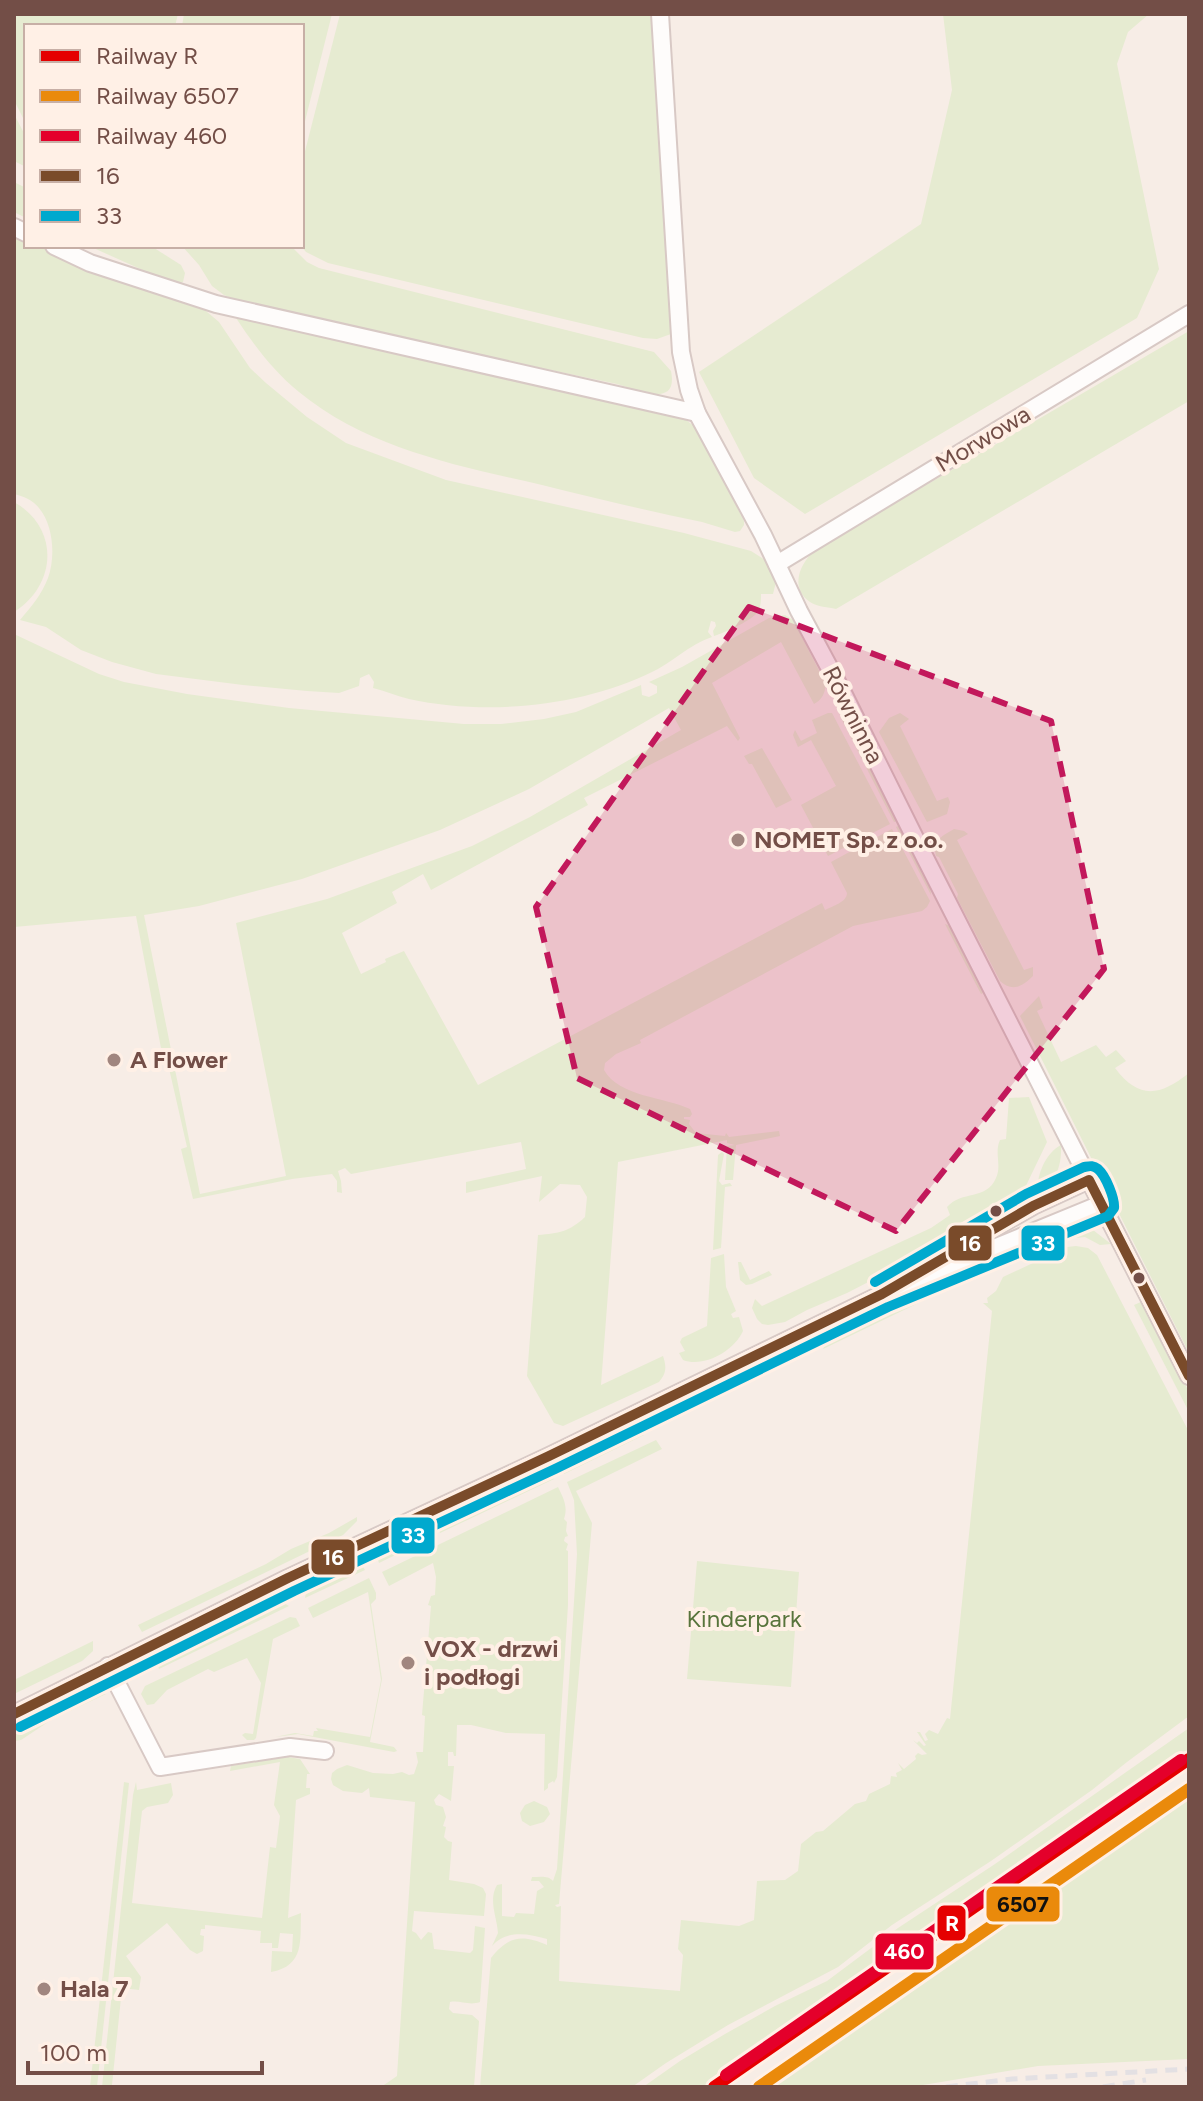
<svg xmlns="http://www.w3.org/2000/svg" width="1203" height="2101" viewBox="0 0 1203 2101" font-family="Figtree,sans-serif">
<style>
.green{fill:#e6ebd1;fill-rule:evenodd}
.lines{fill:none;stroke-linecap:round;stroke-linejoin:round}
.minor-casing{stroke:#d8c9c5;stroke-width:20}
.minor{stroke:#fefcfb;stroke-width:16}
.rail{stroke:#e3e0e3;stroke-width:5;stroke-dasharray:12 8;stroke-linecap:butt}
.bus-1-casing{stroke:#fff0e6;stroke-width:16}
.bus-2-casing{stroke:#fff0e6;stroke-width:16}
.bus-1{stroke:#7a4b2a;stroke-width:10}
.bus-2{stroke:#00a9ce;stroke-width:10}
.rail-1-casing{stroke:#fff0e6;stroke-width:18}
.rail-2-casing{stroke:#fff0e6;stroke-width:18}
.rail-3-casing{stroke:#fff0e6;stroke-width:18}
.rail-1{stroke:#e50000;stroke-width:12}
.rail-2{stroke:#ea8a0b;stroke-width:12}
.rail-3{stroke:#e4002b;stroke-width:12}
.marked{fill:#c2185b;fill-opacity:0.2;stroke:#c2185b;stroke-width:6;stroke-dasharray:16 10;stroke-linejoin:round}
.poi-dot{fill:#a1867f;stroke:#fff0e6;stroke-width:3}
.bus-dot{fill:#734e47;stroke:#fff0e6;stroke-width:3}
.labels{text-anchor:middle;stroke-width:8;stroke-linejoin:round;paint-order:stroke}
.street-label{font-size:24px;fill:#734e47;stroke:#fff0e6}
.poi-label{font-size:24px;font-weight:bold;fill:#734e47;stroke:#fff0e6;text-anchor:start}
.park-label{font-size:24px;fill:#58743c;stroke:#fff0e6}
.line-badge{stroke:#fff0e6;stroke-width:3}
.badge-label{font-size:22px;text-anchor:middle;font-weight:bold;fill:#fff}
.pale-badge-label{font-size:22px;text-anchor:middle;font-weight:bold;fill:#111}
</style>
<rect width="100%" height="100%" fill="#f7ede6"/>
<g class="green">
<path d="M14,14h164l-3,12h-149v98l-12,-24z"/>
<path d="M184,14h148l-30,119v-107h-120z"/>
<path d="M340,14h316l18,310 -3,10 -14,5 -14,-1 -315,-75 -22,-11 -5,-6 1,-83z"/>
<path d="M943,14h206l-21,18 -11,32 42,205 -22,49 -332,196 -51,-36 -55,-106 222,-148 31,-134z"/>
<path d="M14,114l12,23v30l-12,-6z"/>
<path d="M14,182l12,6v30l-12,-6z"/>
<path d="M14,232l12,5v9h19l155,60 19,16 31,46 16,15 41,34 39,26 100,37 238,53 67,18 14,9 6,8 5,14 -3,12h-12c0,7 0,15 -5,20 -8,8 -30,18 -42,22l-1,-5 3,-5 -1,-4 -4,-1 -3,11 4,5c-25,9 -36,23 -58,34 -73,36 -166,45 -245,28 -12,-3 -24,-8 -36,-11l1,-6 -5,-8 -9,4 -1,8 -20,7 -32,-2 -64,-6 -87,-11 -44,-12 -31,-12 -35,-23 -26,-7c11,-13 22,-26 28,-42 9,-24 5,-68 -22,-80 -4,-2 -8,-3 -12,-4z"/>
<path d="M89,246h62l30,19 4,8 -2,9 -7,3z"/>
<path d="M182,246h109l16,16 12,6 335,84 17,19c8,39 -35,18 -54,13l-365,-77 -28,-12 -12,-9 -13,-21z"/>
<path d="M236,318l423,92 23,7 12,9 9,14 41,81v4l-4,6 -5,1 -33,-10c-54,-11 -107,-24 -160,-37 -84,-19 -175,-37 -243,-93 -26,-21 -45,-47 -63,-74z"/>
<path d="M1189,331v70l-353,208c-8,-2 -18,-2 -26,-7 -21,-14 -10,-39 5,-52z"/>
<path d="M14,502c46,26 43,83 0,110z"/>
<path d="M785,615l8,5 33,64c-1,9 -4,16 -12,20l-33,-62 -69,41 28,55 -2,3 -11,-15 -143,72 4,7 -157,85 -8,-16 -31,18 5,11 -55,30 19,41 25,-12 -1,-3 19,-8 74,134 344,-182 3,7c8,-4 22,-8 22,-17l-16,-31 61,-33 38,72 -3,6 -5,4 -69,15 -213,114 1,3 -25,11 -11,9 -1,7c15,27 61,27 86,39l2,5 -2,3h-6v2l6,1 -1,4 7,9 29,3 1,-3 3,4 50,-6 1,5 -44,9 -3,35h-8l2,-34 8,-1 -8,-2v-3l-109,22 -17,223 62,-29c4,12 3,17 -4,26l-96,44 -9,-3 -27,-47 11,-141c21,-2 31,-3 47,-18l2,-20 -7,-12 -20,-1 -21,18 3,-26 -76,17v-11l60,-13 -5,-27 -170,32 -6,-6 -7,3 3,10 1,12 -5,-1v-11l-5,-7 -40,5 -99,20 -12,-50 6,-2 -19,-83h-4l-28,-148 -122,11v-293l85,40 25,8 63,12 102,14 175,16h37l43,-5 32,-7 65,-27 1,10 7,2 8,-4v-7l-8,-4 33,-15 87,-49zM669,708l12,22 -151,87 -58,29 -145,53 -91,24 50,253 -86,18 -56,-279 55,-9 103,-27 138,-49 89,-41z"/>
<path d="M828,713h4l58,111 -62,32 -27,-51 35,-19 -25,-46 -13,7 -5,-12 2,-5 6,11 16,-8 -5,-13z"/>
<path d="M900,713l9,6 -9,7 37,75 11,-4 2,5 -3,12 -20,8 -48,-90 10,-14z"/>
<path d="M840,716l8,8 49,97 -3,1z"/>
<path d="M762,748l30,52 -16,8 -24,-44h-3l-5,-8z"/>
<path d="M900,825l30,60 1,10 -35,-68z"/>
<path d="M954,829l10,2 4,3 -11,6 67,130 9,-3v9c-11,11 -21,16 -33,5l-43,-83 1,-4 -19,-37 -3,-1c-4,-16 6,-20 18,-27z"/>
<path d="M945,924l5,2 4,6 31,60 -4,2z"/>
<path d="M1039,996l4,12 -6,3 24,51 35,-17 10,12 10,-7 10,11 -11,7c24,32 45,28 74,5v280l-169,-337z"/>
<path d="M1029,1097l18,45 -25,52 -38,21 3,6 -140,72 -40,17 -22,12 -17,3 -6,-1 -5,-5 -5,-11 3,-9 7,7 169,-78 19,-13 -3,-8c15,-17 39,-6 49,-29 6,-13 -2,-25 4,-38l6,-1 3,-41z"/>
<path d="M1061,1145c1,23 -6,35 -22,51 -5,-17 6,-43 22,-51z"/>
<path d="M722,1152l2,2 -5,27 3,4 8,-2 2,3 -7,1 -4,61 -8,2 5,-95z"/>
<path d="M1075,1226l18,4 18,14 -11,1 -15,-8 -19,2 -7,-5 -1,-4z"/>
<path d="M1044,1235l4,11 -115,50 -110,53 6,-12 7,-6 97,-48z"/>
<path d="M1076,1246l12,2 9,7 92,177v284l-62,46 -35,28 -101,71 -99,64 -54,42 -110,58 -62,38 -34,24h-152l11,-129c17,-22 31,-24 56,-13v-6c-20,-6 -41,-9 -55,7l6,-13c-1,-16 -10,-33 -1,-48l5,-1v32l12,1 2,-4 18,1 3,-23 7,-4 -5,-6h-8l1,-4c8,0 16,-2 21,4l4,-12 20,-315 -3,-54 -7,-18 89,-42 6,9 -86,42 16,32 -33,381 -4,1 2,2 4,-1 -2,75 121,10 3,-36 -5,-6 3,-29 58,6 15,-6 3,-39 28,-1 13,-9 3,-27 15,-12 7,-1 32,-27 11,-3 3,-7 21,-10 1,-8 6,1 -1,-4 6,-3 -4,-7 6,6 12,-10 -1,-3 3,-3 4,2 5,-1 -14,-14 4,3 2,-2 5,5 2,-1 -9,-13h3l5,9 3,-1 -3,-6 4,-4 9,4 9,-16 3,1 42,-408 -9,-8h5l-1,-5 9,-7 7,-14 64,-30z"/>
<path d="M724,1254l2,33 10,24 -5,3 2,4 6,-1 4,14c-9,20 -39,37 -60,29l-4,-7 6,-2 -5,-9 2,-4 25,-12 4,-68z"/>
<path d="M738,1262h3l9,18 19,-9 3,4 -20,9 -6,1 -6,-5z"/>
<path d="M1143,1301l46,91v20l-55,-107z"/>
<path d="M638,1434l6,1 -80,39 -2,-2 2,-9 10,-5 18,-3z"/>
<path d="M547,1471l7,8 -114,54 -4,-9 13,-7 -5,4h6l1,-3 6,-1 -2,-3 6,1z"/>
<path d="M558,1487c6,12 10,20 6,32l3,3 -1,9 2,5 -3,1 -1,4 4,3 -2,6 2,1v54l-11,172 -3,6 -1,-2 -5,3v4l-4,3 1,-57 -39,-1 -35,-8h-14l-1,31h-2l-1,-4h-5v14h6l-3,35 -12,-7 -5,6 2,5 7,2 3,10 -3,9 3,1 -2,10 4,4 4,1 -3,38 25,4 9,4 3,6 -2,22 -70,-5 -2,20 4,2 5,7 7,-8 4,1 2,16 36,4 3,-3 2,-24 10,2 -5,74c-11,4 -20,-2 -30,0l-1,7 4,4 19,2 7,6 -5,66h-93l16,-11 18,-274 -45,-5 -1,-9 -7,5 -19,-2 -10,-6 -2,-6 1,-6 5,-4 10,-4 26,8 20,1 9,-2 7,3 5,-1 4,-12 -2,-10h7l2,-36 -3,-1 9,-109 -3,-1 3,-9 4,-1 1,-18 -3,-14 -44,23 -7,-14z"/>
<path d="M357,1517v4l-14,14 -201,97 -4,-7 128,-61 25,-15 38,-16z"/>
<path d="M427,1527l5,10 -53,26 -1,-3 3,-6z"/>
<path d="M697,1561l102,11 -8,115 -104,-8z"/>
<path d="M355,1564l8,3 2,3 -60,28 1,-6 4,-6z"/>
<path d="M369,1578l7,15v6l-5,5 11,75 -12,63 24,5 3,4 -3,1 -96,-18 -23,3 20,-4 18,3 1,-5h4l-2,-3 54,9 11,-57 -13,-88 -55,26 -5,-10z"/>
<path d="M274,1602h8l7,4 -130,63 -3,-8 2,-3z"/>
<path d="M290,1617l6,1 4,8 -27,13 -17,99 -2,2h-7l-5,-5 3,-2 8,1 8,-51 -14,-25 -33,14 -6,-3 -41,21 -13,14 -7,1 -6,-11 4,-8z"/>
<path d="M93,1641v10l-11,10 -68,33v-14z"/>
<path d="M95,1692l11,2 -55,26 -30,20 -7,1v-12l4,-3 65,-32z"/>
<path d="M1189,1728v26l-484,333h-62l37,-26 45,-27 50,-28 52,-25 71,-53 97,-64z"/>
<path d="M288,1757l12,2 10,15h-3l-1,14h4v6l-14,6 -8,118 13,-5c-1,27 4,53 -30,59l1,-21 20,1 1,-18 -13,-1 -2,15h-6v-5h-12l1,-12 -56,-6v4h-4l-1,6 4,1 -1,15 -6,3 -7,-4 -23,-27 -41,33 15,21 -2,13 -17,-2 -10,97 11,2h-21l31,-292 3,-13 1,8 34,-7 2,12 -5,8 -21,4 -5,4 -10,92 130,15 8,-71 6,1 4,-32 -6,-11 6,-43 -50,9 1,-5z"/>
<path d="M124,1782l5,1 -32,304h-7z"/>
<path d="M1189,1791v268l-151,7 -127,21h-151z"/>
<path d="M534,1801l13,6 3,7 -6,8 -14,4 -8,-5 -2,-8 5,-8z"/>
</g>
<g class="lines">
<defs>
<g id="minor">
<path d="M660,14l21,338 8,38 8,23 66,122 36,76 44,82 72,145 274,538"/>
<path d="M14,227l12,6"/>
<path d="M54,246l36,17 126,41 481,109"/>
<path d="M777,564l412,-250"/>
<path d="M928,1266l105,-60 56,-26"/>
<path d="M108,1666l52,101 130,-20 35,4"/>
<path d="M14,1714l274,-136 261,-122 333,-162 219,-90"/>
</g>
</defs>
<use href="#minor" class="minor-casing"/>
<use href="#minor" class="minor"/>
<g class="rail">
<path d="M946,2087l66,-8 177,-10"/>
<path d="M1103,2087l43,-7"/>
</g>
<defs>
<path id="bus-1" d="M14,1714l274,-136 261,-122 333,-162 151,-88 56,-26 100,196"/>
<path id="bus-2" d="M20,1727l274,-136 261,-122 333,-162 220,-91 6,-8c1,-9 -8,-32 -16,-39 -5,-4 -8,-3 -14,-2l-58,27 -151,88"/>
</defs>
<use href="#bus-1" class="bus-1-casing"/>
<use href="#bus-2" class="bus-2-casing"/>
<use href="#bus-1" class="bus-1"/>
<use href="#bus-2" class="bus-2"/>
<defs>
<path id="rail-1" d="M714,2087l475,-328"/>
<path id="rail-2" d="M759,2087l430,-298"/>
<path id="rail-3" d="M726,2075l455,-315"/>
</defs>
<use href="#rail-1" class="rail-1-casing"/>
<use href="#rail-2" class="rail-2-casing"/>
<use href="#rail-3" class="rail-3-casing"/>
<use href="#rail-1" class="rail-1"/>
<use href="#rail-2" class="rail-2"/>
<use href="#rail-3" class="rail-3"/>
</g>
<path class="marked" d="M749,607l302,114 53,248 -208,262 -319,-153 -41,-171z"/>
<g class="poi-dot">
<circle cx="738" cy="840" r="8"/>
<circle cx="114" cy="1060" r="8"/>
<circle cx="408" cy="1663" r="8"/>
<circle cx="44" cy="1989" r="8"/>
</g>
<g class="bus-dot">
<circle cx="996" cy="1211" r="7"/>
<circle cx="1139" cy="1278" r="7"/>
</g>
<g class="labels">
<g class="street-label">
<text transform="translate(983 439) rotate(-31)" y="8">Morwowa</text>
<text transform="translate(853 715) rotate(63)" y="8">Równinna</text>
</g>
<g class="poi-label">
<text x="754" y="848">NOMET Sp. z o.o.</text>
<text x="130" y="1068">A Flower</text>
<text x="424" y="1657">VOX - drzwi<tspan x="424" dy="28">i podłogi</tspan></text>
<text x="60" y="1997">Hala 7</text>
</g>
<g class="park-label">
<text x="744" y="1627">Kinderpark</text>
</g>
</g>
<g class="line-badge">
<rect x="947" y="1224" width="46" height="38" rx="8" fill="#7a4b2a"/>
<rect x="1020" y="1224" width="46" height="38" rx="8" fill="#00a9ce"/>
<rect x="390" y="1516" width="46" height="39" rx="8" fill="#00a9ce"/>
<rect x="310" y="1538" width="46" height="38" rx="8" fill="#7a4b2a"/>
<rect x="985" y="1885" width="76" height="38" rx="8" fill="#ea8a0b"/>
<rect x="936" y="1904" width="31" height="38" rx="8" fill="#e50000"/>
<rect x="874" y="1932" width="61" height="39" rx="8" fill="#e4002b"/>
</g>
<g class="badge-label">
<text x="970" y="1251">16</text>
<text x="1043" y="1251">33</text>
<text x="413" y="1543">33</text>
<text x="333" y="1565">16</text>
<text x="952" y="1931">R</text>
<text x="904" y="1959">460</text>
</g>
<g class="pale-badge-label">
<text x="1023" y="1912">6507</text>
</g>
<rect width="1203" height="2101" fill="none" stroke="#734e47" stroke-width="32"/>
<rect x="24" y="24" width="280" height="224" fill="#fff0e6" stroke="#c7afa6" stroke-width="2"/>
<rect x="40" y="50" width="40" height="12" fill="#e50000" stroke="#c7afa6" stroke-width="2"/>
<text x="96" y="64" font-size="24" fill="#734e47">Railway R</text>
<rect x="40" y="90" width="40" height="12" fill="#ea8a0b" stroke="#c7afa6" stroke-width="2"/>
<text x="96" y="104" font-size="24" fill="#734e47">Railway 6507</text>
<rect x="40" y="130" width="40" height="12" fill="#e4002b" stroke="#c7afa6" stroke-width="2"/>
<text x="96" y="144" font-size="24" fill="#734e47">Railway 460</text>
<rect x="40" y="170" width="40" height="12" fill="#7a4b2a" stroke="#c7afa6" stroke-width="2"/>
<text x="96" y="184" font-size="24" fill="#734e47">16</text>
<rect x="40" y="210" width="40" height="12" fill="#00a9ce" stroke="#c7afa6" stroke-width="2"/>
<text x="96" y="224" font-size="24" fill="#734e47">33</text>
<path d="M28 2061v12h234v-12" fill="none" stroke="#734e47" stroke-width="4"/>
<text x="40" y="2061" font-size="24" fill="#734e47" stroke="#fff0e6" stroke-width="6" paint-order="stroke">100 m</text>
</svg>
